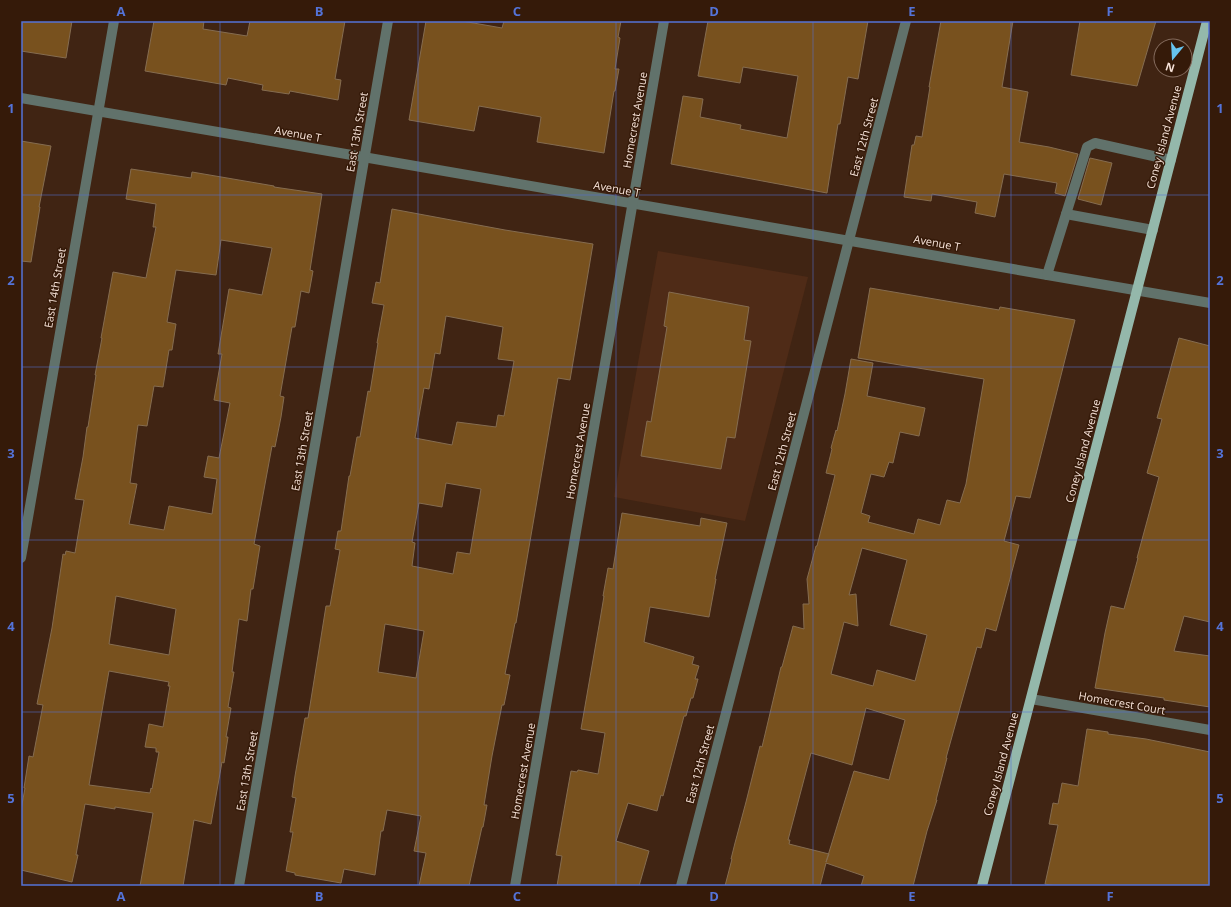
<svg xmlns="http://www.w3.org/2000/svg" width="1231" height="907" viewBox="0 0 1231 907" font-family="'Open Sans',sans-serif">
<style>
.built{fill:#4f2b17}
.building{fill:#78511e;stroke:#856c50;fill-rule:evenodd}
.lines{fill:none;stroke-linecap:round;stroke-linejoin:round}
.minor{stroke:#61726b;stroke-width:10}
.major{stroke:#94b8ab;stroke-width:10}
.grid{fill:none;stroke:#5473d8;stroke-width:1;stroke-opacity:0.55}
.labels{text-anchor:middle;stroke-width:3;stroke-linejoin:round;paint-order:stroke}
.street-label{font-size:11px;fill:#f7e3d9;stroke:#351a09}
.neatline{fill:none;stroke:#5473d8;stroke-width:1.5}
.grid-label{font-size:13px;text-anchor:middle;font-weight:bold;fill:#5473d8}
</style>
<rect width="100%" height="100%" fill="#402413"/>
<path class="built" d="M658,251l150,26 -63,244 -131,-24z"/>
<g class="building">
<path d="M21,21h51l-6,37 -45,-7z"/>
<path d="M154,21h50l-1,8 44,7 3,-15h95l-10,58 6,1 -3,20 -48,-9 -1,3 -27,-4 1,-5 -35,-7 -2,7 -81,-14z"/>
<path d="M426,21h36l40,7 2,-7h117l-3,16 2,1 -5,31h4l-4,22h-1l-10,62 -67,-11 4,-25 -62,-11 -5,25 -65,-11z"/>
<path d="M708,21h160l-10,58 -10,-2 -8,47h-2l-11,69 -156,-29 12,-68 20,3 -3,18 41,8 -1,4 47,9 11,-62 -55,-9 -3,16 -42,-7z"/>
<path d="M941,21h72l-11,66 26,5 -9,50 30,5 29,7 -13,42 -10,-3 2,-10 -53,-9 -9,43 -20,-4 2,-11 -45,-8 -1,7 -27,-4 8,-52h2l2,-9 6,1 8,-50h-1z"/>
<path d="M1080,21h76l-19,65 -66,-11z"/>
<path d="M21,141l30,5 -12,61h1l-9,55 -10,-1z"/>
<path d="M1090,158l22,5 -11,42 -23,-6z"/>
<path d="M131,169l60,9 1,-6 82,14v1l48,7 -12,76 3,1 -4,22 -8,-2 -6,36h-3l-12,69 4,1 -3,20 -6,30 -3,-1 -18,98 6,2 -7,43h-2l-4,32 -8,-2 -7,53h2l-6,35 3,1 -5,29h2l-4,26 -2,-1 -11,62 -17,-4 -11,66h-43l13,-73 -38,-6v2l-30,-5 -9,51h2l-6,27 -51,-12v-60l4,-22h-1l5,-32 4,1 10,-52 -6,-1 15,-76 11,-74 2,1 1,-4 9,2 9,-53 -9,-1 8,-42 4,-30h1l8,-52h-1l7,-37h-1l12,-66 33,6 10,-51h-3l3,-23 -30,-5zM221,240l51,8 -10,47 -33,-6 -11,65h4l-8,46 16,3 -11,55 -11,-2 -4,21 13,2 -5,35 -43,-8 -5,24 -35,-6 8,-40 -7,-1 8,-58 9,1 7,-40 9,1 6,-37h3l4,-26 -9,-2 9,-52 40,5zM116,596l60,13 -7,46 -60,-11zM109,671l60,11 -1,4h2l-7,41 -14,-3 -4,23 11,1v4h3l-7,37 -1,-1 -1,5 -61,-8z"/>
<path d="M392,209l113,21 88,14 -23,136 -12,-2 -42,245h-1l-10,51 5,1 -6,30h-2l-10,51 -8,49h3l-4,22h-1l-13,59h-50l7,-33 -12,-2 7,-35 -34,-6 -4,21h-2l-6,44 -31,-6 -3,14 -46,-8v-2l-9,-2 7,-39h-3l6,-34 -4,-1 3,-21 10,-58h3l18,-112h4l10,-56 -5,-1 3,-18h3l8,-55h1l7,-39h3l8,-46 2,1 8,-49h-1l7,-38 -12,-2 4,-21 4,1zM446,316l57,11 -5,32 16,2 -10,55 -6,-1 -2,12 -39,-5 -5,23 -37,-7 9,-50 5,1 6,-36 5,1zM446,483l35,6 -11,65 -13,-2 -4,22 -41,-8 3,-23 -3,-1 7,-39 23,4zM385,624l39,7 -8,47 -38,-6z"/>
<path d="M870,288l129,22 1,-3 75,13 -45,178 -14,-2 -12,45 15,4 -23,86 -10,-3 -5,20 -4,-1 -31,111h1l-11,42h1l-10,31 -14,55h-52l3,-10 -38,-13 -6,23h-95l7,-27h-1l4,-16 11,-41 14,-56 2,1 19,-80h1l11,-41 11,3 -1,-25h6l-2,-25 9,-33h1l18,-71 -9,-2 6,-24 -1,-1 5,-18 1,1 8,-37 6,-35 22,4 -6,33 58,12 -6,28 -19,-4 -7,31 -4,-1 -5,15 -13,-3 -10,39 9,3 -2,6 46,12 4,-15 22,6 7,-25 13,3 6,-19 18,-105 -126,-21zM862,548l45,12 -17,65 37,10 -12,46 -38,-11 -4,16 -42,-12 13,-52 14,4 -2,-32 -7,1zM866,708l39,12 -16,60 -35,-9 -28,91 3,-8 -40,-10 1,-4h-2l23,-87 41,12z"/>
<path d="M669,292l80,15 -5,33 7,1 -16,97 -8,-1 -6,32 -80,-13 6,-35 4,1 16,-95 -3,-1z"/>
<path d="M1179,338l31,8v276l-26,-6 -10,35 36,5v51l-46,-7v-2l-69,-10 10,-55 6,-27 13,3 14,-51h-1l22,-81 -12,-4 15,-54 -5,-1z"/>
<path d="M622,513l78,13 1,-8 26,5 -12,56h1l-7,38 -59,-10 -6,35 50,15 -2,7 7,2 -4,13h3l-5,19h-2l-5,18h-2l-21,80 -2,-1 -4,16 -29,-8 -12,38 33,10 -10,35h-82l5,-30 -6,-1 15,-84 6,1 1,-2 20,4 7,-41 -24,-4 19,-109 4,-24h-1l5,-28 5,1z"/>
<path d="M1087,729l21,3v2l38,5 64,13v134h-154l-11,-2 13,-59 -9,-1 4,-21 5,1 4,-21 16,3z"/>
</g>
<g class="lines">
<g class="minor">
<path d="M21,98l1189,205"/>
<path d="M1066,214l87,16"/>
<path d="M1047,275l40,-128 8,-4 76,17"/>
<path d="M21,558l93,-537"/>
<path d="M1031,699l179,31"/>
<path d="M239,886l149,-865"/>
<path d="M515,886l149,-865"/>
<path d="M681,886l225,-865"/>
</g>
<path class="major" d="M982,886l225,-865"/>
</g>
<path class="grid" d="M220,21v865M418,21v865M616,21v865M813,21v865M1011,21v865M21,195h1189M21,367h1189M21,540h1189M21,712h1189"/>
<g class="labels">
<g class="street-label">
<text transform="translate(635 120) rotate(-80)" y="4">Homecrest Avenue</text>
<text transform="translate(357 132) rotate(-80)" y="4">East 13th Street</text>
<text transform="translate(298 134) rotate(10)" y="4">Avenue T</text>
<text transform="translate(864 137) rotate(-75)" y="4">East 12th Street</text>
<text transform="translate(1164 137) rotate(-75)" y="4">Coney Island Avenue</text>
<text transform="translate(617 189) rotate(10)" y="4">Avenue T</text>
<text transform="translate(937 243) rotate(10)" y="4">Avenue T</text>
<text transform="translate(55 288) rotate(-80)" y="4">East 14th Street</text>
<text transform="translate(302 451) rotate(-80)" y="4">East 13th Street</text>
<text transform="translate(578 451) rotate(-80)" y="4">Homecrest Avenue</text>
<text transform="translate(782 451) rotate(-75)" y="4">East 12th Street</text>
<text transform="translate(1083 451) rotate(-75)" y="4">Coney Island Avenue</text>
<text transform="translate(1122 703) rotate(10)" y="4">Homecrest Court</text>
<text transform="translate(700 764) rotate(-75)" y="4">East 12th Street</text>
<text transform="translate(1001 764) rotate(-75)" y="4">Coney Island Avenue</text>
<text transform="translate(247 771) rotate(-80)" y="4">East 13th Street</text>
<text transform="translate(523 771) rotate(-80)" y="4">Homecrest Avenue</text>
</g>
</g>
<rect width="1231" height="907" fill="none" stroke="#351a09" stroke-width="44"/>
<g transform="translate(1173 58) rotate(198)"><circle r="19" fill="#351a09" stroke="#836a5c"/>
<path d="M0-3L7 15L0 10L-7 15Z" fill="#66c4ef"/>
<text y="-6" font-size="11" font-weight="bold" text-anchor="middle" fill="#f7e3d9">N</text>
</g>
<rect x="22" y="22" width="1187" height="863" class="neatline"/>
<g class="grid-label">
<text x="121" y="16">A</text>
<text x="319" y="16">B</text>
<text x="517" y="16">C</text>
<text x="714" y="16">D</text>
<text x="912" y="16">E</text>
<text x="1110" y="16">F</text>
<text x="11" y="113">1</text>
<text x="1220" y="113">1</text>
<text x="11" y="285">2</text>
<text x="1220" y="285">2</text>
<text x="11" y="458">3</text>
<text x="1220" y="458">3</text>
<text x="11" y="631">4</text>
<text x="1220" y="631">4</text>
<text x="11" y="803">5</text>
<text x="1220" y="803">5</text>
<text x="121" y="901">A</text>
<text x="319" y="901">B</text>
<text x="517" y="901">C</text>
<text x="714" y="901">D</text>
<text x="912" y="901">E</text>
<text x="1110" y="901">F</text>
</g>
</svg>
